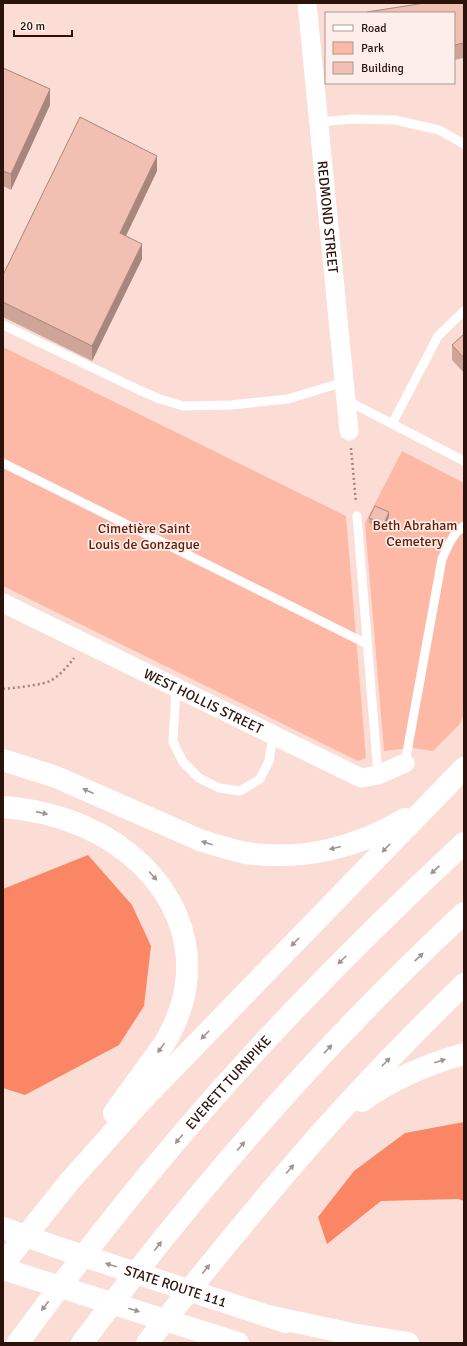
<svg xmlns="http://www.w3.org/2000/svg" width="467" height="1346" viewBox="0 0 467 1346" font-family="Signika,sans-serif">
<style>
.green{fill:#feb9a6}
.forest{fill:#fb8666}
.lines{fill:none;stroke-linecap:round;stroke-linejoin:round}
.path{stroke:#a2867e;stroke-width:2.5;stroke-dasharray:2 3;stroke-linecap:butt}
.service{stroke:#fff;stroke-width:9}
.minor{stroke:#fff;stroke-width:19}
.primary{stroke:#fff;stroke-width:22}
.motorway{stroke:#fff;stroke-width:22}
.wall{fill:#cfa599}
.shaded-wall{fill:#a9867d}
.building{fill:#f1c0b2;stroke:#a9867d}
.oneway{fill:#a09491}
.labels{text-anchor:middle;stroke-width:3.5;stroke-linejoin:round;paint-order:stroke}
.street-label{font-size:14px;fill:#2b120b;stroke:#fdeeea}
.park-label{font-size:14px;fill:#631b05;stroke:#fdeeea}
</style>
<rect width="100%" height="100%" fill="#fbddd5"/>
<g class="green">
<path d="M3,347l343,169 20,242 -8,3 -355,-175z"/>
<path d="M402,451l62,32v230l-4,11 -27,27 -20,-3 -29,3 -19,-228z"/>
</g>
<g class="forest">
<path d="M88,855l44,50 19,41 -7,60 -25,39 -94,50 -22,-7v-199z"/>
<path d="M464,1122v79l-6,-2 -77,2 -54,43 -9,-27 36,-46 51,-38z"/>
</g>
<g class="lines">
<g class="path">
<path d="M351,448l5,55"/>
<path d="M3,689c10,-1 42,-4 49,-9 9,-6 16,-14 22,-22"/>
</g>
<g class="service">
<path d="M319,122l34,-3 42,1 44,10 25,14"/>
<path d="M3,325l136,65 21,9 23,7 48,-1 57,-6 56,-17"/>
<path d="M346,400l118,61"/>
<path d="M392,424l46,-88 26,-25"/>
<path d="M3,463l364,181"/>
<path d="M357,516l21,259"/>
<path d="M176,688l-3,54 10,20 16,16 20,10 21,3 20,-12 9,-18 4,-26"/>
<path d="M405,763l37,-204c6,-13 10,-25 22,-33"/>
</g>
<g class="minor">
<path id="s1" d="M307,3l42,428"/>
<path id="s2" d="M3,603l358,175 17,-3 27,-12"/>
</g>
<g class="primary">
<path id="s3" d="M3,1228l56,20 227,74"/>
<path d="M3,1269l235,74"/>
</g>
<g class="motorway">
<path d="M3,760l53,17 146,64c14,4 29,9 44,12 56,8 111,-5 159,-34"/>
<path d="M3,807c27,2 54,8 80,19 89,39 135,130 81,218l-50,69"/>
<path d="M362,1101c31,-22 65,-37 102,-47"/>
<path d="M17,1247l52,-65 74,-83 321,-331"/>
<path d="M3,1265l23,-30"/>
<path d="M268,1316l84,18 56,9"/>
<path id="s4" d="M18,1343c51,-70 104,-138 160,-204 89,-105 186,-203 286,-296"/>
<path d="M82,1343c115,-153 242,-300 382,-430"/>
<path d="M147,1343c54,-68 109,-136 166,-201 48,-55 99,-107 151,-158"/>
</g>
</g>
<g class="wall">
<path d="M464,3v55l-10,2v-47z"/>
<path d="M3,68l47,37 -39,85 -8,-4z"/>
<path d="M157,171l-31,65 16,23 -50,102 -89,-44v-42z"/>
<path d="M464,334v39l-12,-13v-15z"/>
<path d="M389,516l-5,13 -15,-6v-5z"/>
</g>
<g class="shaded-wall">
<path d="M50,89v16l-39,85v-16z"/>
<path d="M157,156v15l-37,77v-15z"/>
<path d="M142,244v15l-50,102v-15z"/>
<path d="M389,512v4l-5,13v-5z"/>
</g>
<g class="building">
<path d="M425,3h39v40l-10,2v-32h-86l-1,-1z"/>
<path d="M3,68l47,21 -39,85 -8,-3z"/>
<path d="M80,117l77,39 -37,77 22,11 -50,102 -89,-44v-27z"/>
<path d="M464,334v24l-12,-13z"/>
<path d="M375,506l14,6 -5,12 -15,-6z"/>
</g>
<defs><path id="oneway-solid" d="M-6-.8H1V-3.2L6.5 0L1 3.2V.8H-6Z"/></defs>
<g class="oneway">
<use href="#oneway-solid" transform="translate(88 791) rotate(-156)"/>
<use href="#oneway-solid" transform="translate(42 813) rotate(13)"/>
<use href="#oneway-solid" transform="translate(207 843) rotate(-162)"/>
<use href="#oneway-solid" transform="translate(335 848) rotate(166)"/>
<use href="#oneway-solid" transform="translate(386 848) rotate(134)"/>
<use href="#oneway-solid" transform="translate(435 870) rotate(137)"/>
<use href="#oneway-solid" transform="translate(153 876) rotate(48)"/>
<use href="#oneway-solid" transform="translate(295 942) rotate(134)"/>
<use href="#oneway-solid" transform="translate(419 957) rotate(-44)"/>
<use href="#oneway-solid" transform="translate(342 960) rotate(135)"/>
<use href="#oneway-solid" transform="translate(205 1035) rotate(134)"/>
<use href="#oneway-solid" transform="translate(161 1048) rotate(125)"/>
<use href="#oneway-solid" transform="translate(328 1049) rotate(-47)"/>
<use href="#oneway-solid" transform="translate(440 1061) rotate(-18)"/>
<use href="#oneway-solid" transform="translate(386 1062) rotate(-46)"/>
<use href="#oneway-solid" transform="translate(179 1139) rotate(130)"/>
<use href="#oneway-solid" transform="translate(241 1146) rotate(-49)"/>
<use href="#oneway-solid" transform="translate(290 1169) rotate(-49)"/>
<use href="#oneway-solid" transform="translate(158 1246) rotate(-52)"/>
<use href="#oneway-solid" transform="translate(111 1265) rotate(-162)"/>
<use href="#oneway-solid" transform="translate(206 1269) rotate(-51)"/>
<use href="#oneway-solid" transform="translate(45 1306) rotate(127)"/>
<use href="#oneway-solid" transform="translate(134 1310) rotate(17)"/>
</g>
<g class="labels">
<g class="street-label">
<text dy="5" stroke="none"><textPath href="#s1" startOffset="215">REDMOND STREET</textPath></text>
<text dy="5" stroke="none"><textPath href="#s2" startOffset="223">WEST HOLLIS STREET</textPath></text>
<text dy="5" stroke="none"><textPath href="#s4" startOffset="335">EVERETT TURNPIKE</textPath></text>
<text dy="5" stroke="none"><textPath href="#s3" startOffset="182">STATE ROUTE 111</textPath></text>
</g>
<g class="park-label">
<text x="415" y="530">Beth Abraham<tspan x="415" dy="16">Cemetery</tspan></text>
<text x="144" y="533">Cimetière Saint<tspan x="144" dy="16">Louis de Gonzague</tspan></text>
</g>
</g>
<rect width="467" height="1346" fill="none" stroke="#2b120b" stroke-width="8"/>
<rect x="325" y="12" width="130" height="72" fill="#fdeeea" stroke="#a99691"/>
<rect x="333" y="25" width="20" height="6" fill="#ffffff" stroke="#a99691"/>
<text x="361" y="32" font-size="12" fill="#2b120b">Road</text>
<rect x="333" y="42" width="20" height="12" fill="#feb9a6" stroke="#a99691"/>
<text x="361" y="52" font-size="12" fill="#2b120b">Park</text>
<rect x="333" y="62" width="20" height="12" fill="#f1c0b2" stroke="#a99691"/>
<text x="361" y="72" font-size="12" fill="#2b120b">Building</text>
<path d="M14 30v6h58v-6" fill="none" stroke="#2b120b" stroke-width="2"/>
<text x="20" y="30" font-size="12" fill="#2b120b" stroke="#fdeeea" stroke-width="3" paint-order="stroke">20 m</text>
</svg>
